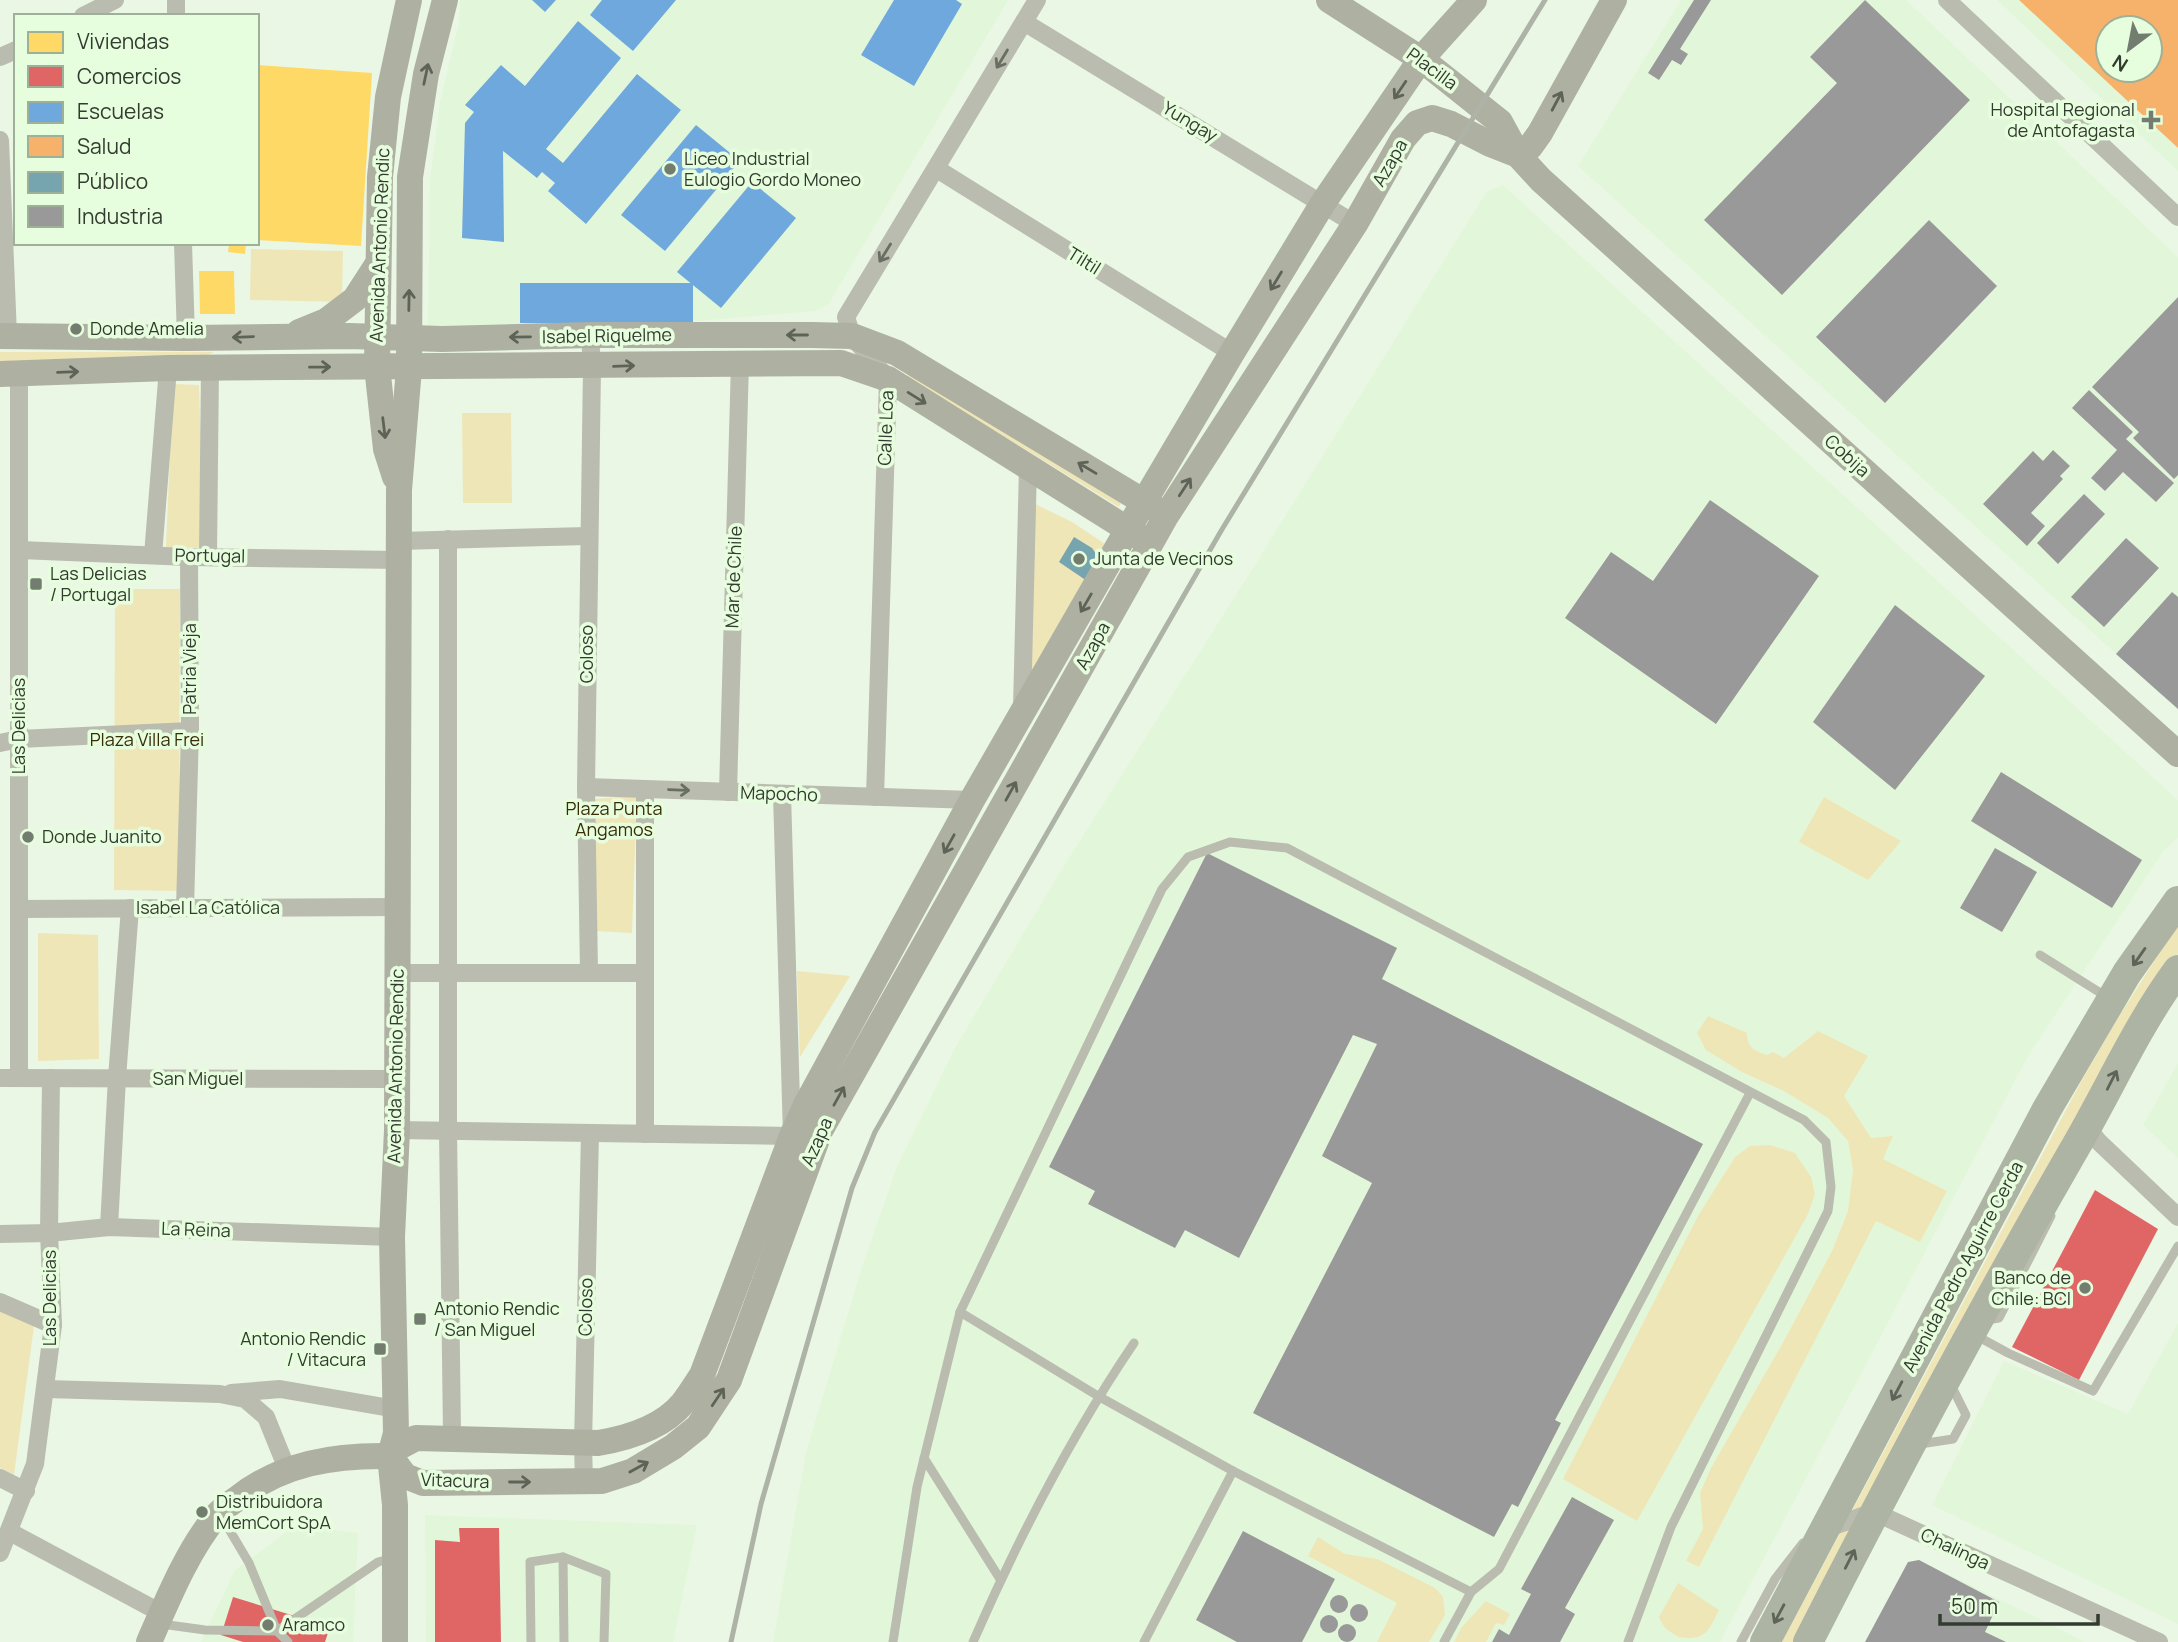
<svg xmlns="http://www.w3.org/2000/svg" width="2178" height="1642" viewBox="0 0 2178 1642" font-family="Manrope,sans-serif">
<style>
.built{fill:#e2f7d9;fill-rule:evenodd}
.green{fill:#efe6b7}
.homes{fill:#ffd966}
.shops{fill:#e06666}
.schools{fill:#6fa8dc}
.health{fill:#f6b26b;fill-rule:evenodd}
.public{fill:#76a5af}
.industry{fill:#999}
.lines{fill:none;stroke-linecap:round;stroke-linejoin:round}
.lane{stroke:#b9bcaf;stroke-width:9}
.street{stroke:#b9bcaf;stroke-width:18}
.secondary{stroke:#aeb0a2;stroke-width:26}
.primary{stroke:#aeb4a3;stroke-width:30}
.rail{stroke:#adb3a6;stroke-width:5}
.oneway{stroke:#686f62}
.oneway2{stroke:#5d6457}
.oneway3{stroke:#5d6558}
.poi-dot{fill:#727d6f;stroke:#e7fede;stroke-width:2.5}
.labels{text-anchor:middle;stroke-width:7;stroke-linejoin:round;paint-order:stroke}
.street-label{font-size:18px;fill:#323b2f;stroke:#e7fede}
.poi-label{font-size:18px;fill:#323b2f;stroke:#e7fede;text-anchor:start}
.park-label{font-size:18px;fill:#392c07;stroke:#e7fede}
</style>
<rect width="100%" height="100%" fill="#eaf7e5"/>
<g class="built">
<path d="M460,0h548l-180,305 -14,6 -219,19 -167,-4 2,-146 10,-78 19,-80z"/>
<path d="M1681,0h225l272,257v453l-600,-544z"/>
<path d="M1997,0h181v171zM2108,28h42v42h-42z"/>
<path d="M1503,185l675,615v38l-14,12 -136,206 -308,586h-947l33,-190 56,-185 34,-98 59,-121 105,-176 193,-304 234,-377z"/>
<path d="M2178,1063v95l-35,-33z"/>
<path d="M2178,1323v301l-246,-119 72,-144 124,53z"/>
<path d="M425,1515l272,10 -24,117h-247z"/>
<path d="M296,1525l62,8 -5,109h-152l34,-72z"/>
<path d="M1919,1560l143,70 22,12h-219z"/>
</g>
<g class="green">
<path d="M251,249l92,2 -1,51 -92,-2z"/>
<path d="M0,352h214l-21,10 -193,1z"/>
<path d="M911,368l212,131 -4,8 -212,-130z"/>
<path d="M173,384l26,1 5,163 -38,-1z"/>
<path d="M462,413h49l1,90h-49z"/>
<path d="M1029,501l43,21 39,26 -79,132z"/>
<path d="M115,589h65l-1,302 -65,-1z"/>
<path d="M637,796l-5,137 -37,-2 -1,-132z"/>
<path d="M1824,797l77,44 -33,39 -69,-38z"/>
<path d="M2178,924v30l-379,688h-17l300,-562 36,-62z"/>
<path d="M38,933l60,2 1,124 -61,2z"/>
<path d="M797,971l53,5 -50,81z"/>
<path d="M1708,1016l39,17c0,14 7,18 20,22l6,-3 11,6 34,-27 50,25 -24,40 27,42 22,-2 -10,23 64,32 -27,51 -44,-21 -177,346 -13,-6 17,-32 -3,-36 11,-25 74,-129 47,-88 16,-40 5,-41 -5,-29 -20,-23 -44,-27 -42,-19 -36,-22 -9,-17z"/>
<path d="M1770,1145l25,8 16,24 4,17 -7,20 -171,307 -74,-42 135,-263 37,-59 15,-11z"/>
<path d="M0,1311l34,15 -20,149 -14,-7z"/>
<path d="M1318,1537l27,17 32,5 58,29 8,9 2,18 -16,27h-52l20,-39 -89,-47z"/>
<path d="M1678,1583l41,27c-10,20 -14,32 -40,27 -11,-6 -15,-8 -20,-20z"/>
<path d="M1486,1601l24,13 -6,11 -8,-2 -10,19h-32l7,-14z"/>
</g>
<g class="homes">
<path d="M257,65l115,8 -11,173 -104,-6z"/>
<path d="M229,243h17l-1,11 -17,-2z"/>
<path d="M199,271h35l1,43h-35z"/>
</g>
<g class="shops">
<path d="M2095,1190l63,39 -79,151 -67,-33z"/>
<path d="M459,1528h40l2,114h-66v-102l25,2z"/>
<path d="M233,1597l97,30 -5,15h-82l-22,-7z"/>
</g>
<g class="schools">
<path d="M532,0h24l-11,12z"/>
<path d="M602,0h74l-43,51 -43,-36z"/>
<path d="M894,0h62l6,4 -48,82 -53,-31z"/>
<path d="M578,21l43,37 -75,91 17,14 74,-89 44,36 -95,114 -38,-33 7,-8 -13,-11 -5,6 -34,-27 1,91 -42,-4 3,-115 9,-11 -9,-7 36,-40 24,21z"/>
<path d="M696,125l44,36 -75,90 -44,-36z"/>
<path d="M752,182l44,36 -75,90 -44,-36z"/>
<path d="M520,283h173v41l-173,-1z"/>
</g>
<path class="health" d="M2019,0h159v148zM2108,28h42v42h-42z"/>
<path class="public" d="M1074,537l18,11 5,7v7l-10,19 -28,-19z"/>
<g class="industry">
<path d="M1694,0h17l-31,49 8,5 -7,11 -9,-5 -13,20 -11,-7z"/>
<path d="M1865,0l105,100 -188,195 -78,-75 133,-137 -27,-26z"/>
<path d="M1929,220l68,66 -112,117 -69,-66z"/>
<path d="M2178,297v178l-4,4 -41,-41 6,-6 -47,-45z"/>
<path d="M2089,390l44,42 -7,7 48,44 -18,19 -33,-30 -18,19 -14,-13 26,-28 -45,-42z"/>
<path d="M2053,450l17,16 -10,10 3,3 -32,34 14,13 -18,20 -44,-42 50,-53 10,10z"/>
<path d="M2084,494l21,20 -47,50 -21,-21z"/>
<path d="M1710,500l109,76 -103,148 -151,-106 46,-66 42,29z"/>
<path d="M2126,538l33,30 -55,59 -33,-30z"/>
<path d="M2172,592l6,5v112l-62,-55z"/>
<path d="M1895,605l90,71 -90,114 -82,-68z"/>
<path d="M2001,772l141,88 -30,48 -141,-87z"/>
<path d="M1995,848l42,24 -35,60 -42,-24z"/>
<path d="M1207,853l190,95 -15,31 321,165 -148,276 6,3 -43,84 -6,-3 -18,33 -241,-124 119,-230 -50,-27 55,-112 -24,-9 -114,223 -54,-28 -10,18 -87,-44 7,-13 -46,-24z"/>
<path d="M1572,1497l42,23 -49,88 10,6 -15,28h-68l7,-13 10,6 22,-41 -10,-5z"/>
<path d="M1243,1531l92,48 -33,63h-65l-41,-22z"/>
<path d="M1919,1560l80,42 -14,30 21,10h-141l43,-80z"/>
<circle cx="1339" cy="1604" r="9"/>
<circle cx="1359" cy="1613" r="9"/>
<circle cx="1329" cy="1624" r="9"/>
<circle cx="1347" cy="1633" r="9"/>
</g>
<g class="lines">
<g class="lane">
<path d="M2040,955l67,42"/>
<path d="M960,1312l138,84 135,75 238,121"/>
<path d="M1987,1320l12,-2 52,-102"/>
<path d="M1975,1335l33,18 85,38 85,-145"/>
<path d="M1920,1444l33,-5 13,-24 -15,-30"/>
<path d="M924,1458l76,121"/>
<path d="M220,1514l29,49 28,68 11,11"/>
<path d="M161,1624l44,6 72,1 101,-69 15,-4"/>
<path d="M531,1642l-1,-80 33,-5"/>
<path d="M564,1642l-1,-85 43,17 -2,68"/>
<path d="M893,1642l24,-155 43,-175 202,-423 26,-32 42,-15 57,6 517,272 22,22 5,45 -3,24 -157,316 -43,115"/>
<path d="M973,1642c45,-103 98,-206 161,-299"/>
<path d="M1144,1642l89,-171"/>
<path d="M1444,1642l27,-50 28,-23 251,-476"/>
<path d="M1741,1642l34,-63 28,-36"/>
</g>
<g class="street">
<path d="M176,0v16"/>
<path d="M1947,0l231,217"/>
<path d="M83,16l32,-16"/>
<path d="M1024,22l331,202"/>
<path d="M0,57l16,-7"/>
<path d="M0,140l8,195"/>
<path d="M937,169l295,184"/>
<path d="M183,243l3,95"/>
<path d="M19,374v704"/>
<path d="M448,539v591l4,304 2,5"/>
<path d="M399,541l189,-5"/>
<path d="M20,550l169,7 211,3"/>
<path d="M153,555l15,-187"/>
<path d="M208,556l2,-188"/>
<path d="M1022,708l6,-241"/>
<path d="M0,743l19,-4 171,-8"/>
<path d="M586,787l386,13"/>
<path d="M728,792l12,-430"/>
<path d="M875,797l13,-418 -36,-43 -6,-19 191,-317"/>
<path d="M185,908l5,-177 -1,-174"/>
<path d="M19,909l379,-2"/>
<path d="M589,972l-3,-185 6,-420 -2,-32"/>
<path d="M397,973h248"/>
<path d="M0,1078l397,1"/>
<path d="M2087,1127l12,15 79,75"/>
<path d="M397,1130l395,6 -10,-342"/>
<path d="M645,1134v-345"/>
<path d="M109,1227l8,-149 13,-170"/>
<path d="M0,1234l49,-1 60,-6 283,10"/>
<path d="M0,1302l53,23"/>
<path d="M46,1389l174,5 25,5 21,18 21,52"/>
<path d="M231,1393l49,-4 116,20"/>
<path d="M0,1478l26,13"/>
<path d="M584,1482l-1,-38 7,-311"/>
<path d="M1825,1529l49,-17 285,130"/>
<path d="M10,1532l153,82"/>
<path d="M0,1553l35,-89 18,-139 -4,-92 2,-155"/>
</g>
<g class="secondary">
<path d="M1329,0l92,59 79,63 18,33 23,25 637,574"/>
<path d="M1518,155l12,-8 10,-14 74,-133"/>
<path d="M299,332l27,-11 29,-22 22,-34"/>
<path d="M0,336l186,2 163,-2 93,3 148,-4h222l40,1 45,17 262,158"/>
<path d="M0,374l168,-6 673,-5 47,16 255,160"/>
<path d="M395,477l-9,-28 -9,-83 3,-189 8,-80 21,-97"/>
<path d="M390,1456l15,20 18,7 179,-2 31,-10 40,-24 25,-20 31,-47 91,-249 346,-615 189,-292 48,-85 14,-16 15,-5 19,6 39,20 28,11"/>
<path d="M390,1456l9,-9 17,-9 182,5c30,-5 65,-16 85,-40 7,-9 13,-19 19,-28l90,-239 15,-33 165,-303 156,-271 104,-176 91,-150 98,-144 53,-59"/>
<path d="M149,1642c18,-41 39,-93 68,-127 6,-7 14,-12 21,-17 45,-35 96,-43 152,-42"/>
<path d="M395,1642v-137l-5,-49 6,-23 -4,-196 5,-107 2,-640 10,-122 1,-191 16,-103 19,-74"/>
</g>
<g class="primary">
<path d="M1765,1642l282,-533 80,-136 51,-72"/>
<path d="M1808,1642c84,-165 172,-329 264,-489 36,-61 64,-126 106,-183"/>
</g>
<path class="rail" d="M731,1642l30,-138 91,-316 23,-56 346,-601 324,-531"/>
</g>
<defs><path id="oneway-shaft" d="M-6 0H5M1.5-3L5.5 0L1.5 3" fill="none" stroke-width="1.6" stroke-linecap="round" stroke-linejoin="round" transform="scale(1.75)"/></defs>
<g class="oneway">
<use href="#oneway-shaft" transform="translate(1002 59) rotate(121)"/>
<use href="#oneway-shaft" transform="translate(885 253) rotate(122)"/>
<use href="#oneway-shaft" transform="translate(679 790) rotate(2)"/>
</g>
<g class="oneway2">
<use href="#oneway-shaft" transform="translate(426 74) rotate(-78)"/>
<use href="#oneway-shaft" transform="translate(1400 90) rotate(124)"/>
<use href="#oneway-shaft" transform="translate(1557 101) rotate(-62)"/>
<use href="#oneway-shaft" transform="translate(1276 281) rotate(121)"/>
<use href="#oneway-shaft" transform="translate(409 300) rotate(-89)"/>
<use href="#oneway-shaft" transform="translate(797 335) rotate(180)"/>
<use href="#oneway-shaft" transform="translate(243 337) rotate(178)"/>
<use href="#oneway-shaft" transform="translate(520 337) rotate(179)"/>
<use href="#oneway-shaft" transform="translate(624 366) rotate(-2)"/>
<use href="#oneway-shaft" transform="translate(320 367) rotate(-1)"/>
<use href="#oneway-shaft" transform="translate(68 372) rotate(-2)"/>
<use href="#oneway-shaft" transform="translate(917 398) rotate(32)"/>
<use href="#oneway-shaft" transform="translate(384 428) rotate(83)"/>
<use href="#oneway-shaft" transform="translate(1087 468) rotate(-149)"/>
<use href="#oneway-shaft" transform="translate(1185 487) rotate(-57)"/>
<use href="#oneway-shaft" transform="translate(1086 603) rotate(120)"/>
<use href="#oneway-shaft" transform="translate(1011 791) rotate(-61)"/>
<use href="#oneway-shaft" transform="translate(949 844) rotate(119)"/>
<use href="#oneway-shaft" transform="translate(839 1096) rotate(-61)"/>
<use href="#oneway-shaft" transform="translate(718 1397) rotate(-56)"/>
<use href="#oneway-shaft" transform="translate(639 1467) rotate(-29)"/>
<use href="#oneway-shaft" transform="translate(520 1482)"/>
</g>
<g class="oneway3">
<use href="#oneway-shaft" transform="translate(2139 957) rotate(125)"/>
<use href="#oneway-shaft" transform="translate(2112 1080) rotate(-63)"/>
<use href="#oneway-shaft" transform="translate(1897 1391) rotate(118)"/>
<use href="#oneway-shaft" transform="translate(1850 1559) rotate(-63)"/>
<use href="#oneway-shaft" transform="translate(1779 1614) rotate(118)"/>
</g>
<g class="poi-dot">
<path d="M2147.5 109.5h7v7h7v7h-7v7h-7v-7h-7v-7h7z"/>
<circle cx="670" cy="169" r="7"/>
<circle cx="76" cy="329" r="7"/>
<circle cx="1079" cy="559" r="7"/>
<rect x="29" y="577" width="14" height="14" rx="3.5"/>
<circle cx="28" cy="837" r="7"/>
<circle cx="2085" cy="1288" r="7"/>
<rect x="413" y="1312" width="14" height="14" rx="3.5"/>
<rect x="373" y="1342" width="14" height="14" rx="3.5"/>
<circle cx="202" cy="1512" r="7"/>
<circle cx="268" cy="1625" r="7"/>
</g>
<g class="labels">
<g class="street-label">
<text transform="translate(1432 69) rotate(36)" y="6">Placilla</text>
<text transform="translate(1190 122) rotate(31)" y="6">Yungay</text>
<text transform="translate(1390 163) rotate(-60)" y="6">Azapa</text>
<text transform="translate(380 245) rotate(-88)" y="6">Avenida Antonio Rendic</text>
<text transform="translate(1084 261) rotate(32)" y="6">Tiltil</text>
<text transform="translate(607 336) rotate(-1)" y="6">Isabel Riquelme</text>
<text transform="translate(886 428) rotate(-88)" y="6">Calle Loa</text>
<text transform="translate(1847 456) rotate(42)" y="6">Cobija</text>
<text transform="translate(210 556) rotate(1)" y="6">Portugal</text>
<text transform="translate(734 577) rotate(-88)" y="6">Mar de Chile</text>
<text transform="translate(1093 646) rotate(-61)" y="6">Azapa</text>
<text transform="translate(587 654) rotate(-90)" y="6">Coloso</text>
<text transform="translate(190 669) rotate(-90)" y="6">Patria Vieja</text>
<text transform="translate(19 726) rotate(-90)" y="6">Las Delicias</text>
<text transform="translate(779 794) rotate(2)" y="6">Mapocho</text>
<text x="208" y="914">Isabel La Católica</text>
<text transform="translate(396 1066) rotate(-89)" y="6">Avenida Antonio Rendic</text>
<text x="198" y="1085">San Miguel</text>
<text transform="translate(817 1142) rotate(-66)" y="6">Azapa</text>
<text transform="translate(196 1230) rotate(2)" y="6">La Reina</text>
<text transform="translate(1963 1267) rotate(-62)" y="6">Avenida Pedro Aguirre Cerda</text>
<text transform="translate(50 1298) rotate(-90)" y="6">Las Delicias</text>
<text transform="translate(586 1307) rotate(-89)" y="6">Coloso</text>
<text transform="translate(455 1481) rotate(2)" y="6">Vitacura</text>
<text transform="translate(1955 1549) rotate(25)" y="6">Chalinga</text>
</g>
<g class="poi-label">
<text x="2135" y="116" text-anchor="end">Hospital Regional<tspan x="2135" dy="21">de Antofagasta</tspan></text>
<text x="684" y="165">Liceo Industrial<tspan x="684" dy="21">Eulogio Gordo Moneo</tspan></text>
<text x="90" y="335">Donde Amelia</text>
<text x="1093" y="565">Junta de Vecinos</text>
<text x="50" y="580">Las Delicias<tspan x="50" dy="21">/ Portugal</tspan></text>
<text x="42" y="843">Donde Juanito</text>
<text x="2071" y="1284" text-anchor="end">Banco de<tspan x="2071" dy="21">Chile: BCI</tspan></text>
<text x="434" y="1315">Antonio Rendic<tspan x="434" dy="21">/ San Miguel</tspan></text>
<text x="366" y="1345" text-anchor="end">Antonio Rendic<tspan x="366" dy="21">/ Vitacura</tspan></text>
<text x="216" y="1508">Distribuidora<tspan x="216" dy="21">MemCort SpA</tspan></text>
<text x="282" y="1631">Aramco</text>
</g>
<g class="park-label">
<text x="147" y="746">Plaza Villa Frei</text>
<text x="614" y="815">Plaza Punta<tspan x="614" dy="21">Angamos</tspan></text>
</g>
</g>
<rect x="14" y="14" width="245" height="231" fill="#e7fede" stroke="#9fb098" stroke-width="2"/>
<rect x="28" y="32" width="35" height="21" fill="#ffd966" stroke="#9fb098" stroke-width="2"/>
<text x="77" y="49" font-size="21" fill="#323b2f">Viviendas</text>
<rect x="28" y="66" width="35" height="21" fill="#e06666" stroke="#9fb098" stroke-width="2"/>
<text x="77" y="84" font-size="21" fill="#323b2f">Comercios</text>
<rect x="28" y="102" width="35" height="21" fill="#6fa8dc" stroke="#9fb098" stroke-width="2"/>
<text x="77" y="119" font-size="21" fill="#323b2f">Escuelas</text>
<rect x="28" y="136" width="35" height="21" fill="#f6b26b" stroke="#9fb098" stroke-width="2"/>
<text x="77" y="154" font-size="21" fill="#323b2f">Salud</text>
<rect x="28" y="172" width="35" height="21" fill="#76a5af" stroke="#9fb098" stroke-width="2"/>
<text x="77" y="189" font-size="21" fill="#323b2f">Público</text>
<rect x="28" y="206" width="35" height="21" fill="#999999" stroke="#9fb098" stroke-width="2"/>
<text x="77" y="224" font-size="21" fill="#323b2f">Industria</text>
<g transform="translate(2129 49) rotate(212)"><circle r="33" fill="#e7fede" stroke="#9fb098" stroke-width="2"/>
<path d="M0-5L12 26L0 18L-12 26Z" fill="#727d6f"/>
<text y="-10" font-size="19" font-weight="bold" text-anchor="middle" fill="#323b2f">N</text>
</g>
<path d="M1940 1614v10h158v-10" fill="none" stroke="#323b2f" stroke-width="3.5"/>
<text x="1951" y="1614" font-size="21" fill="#323b2f" stroke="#e7fede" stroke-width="5" paint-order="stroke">50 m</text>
</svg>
